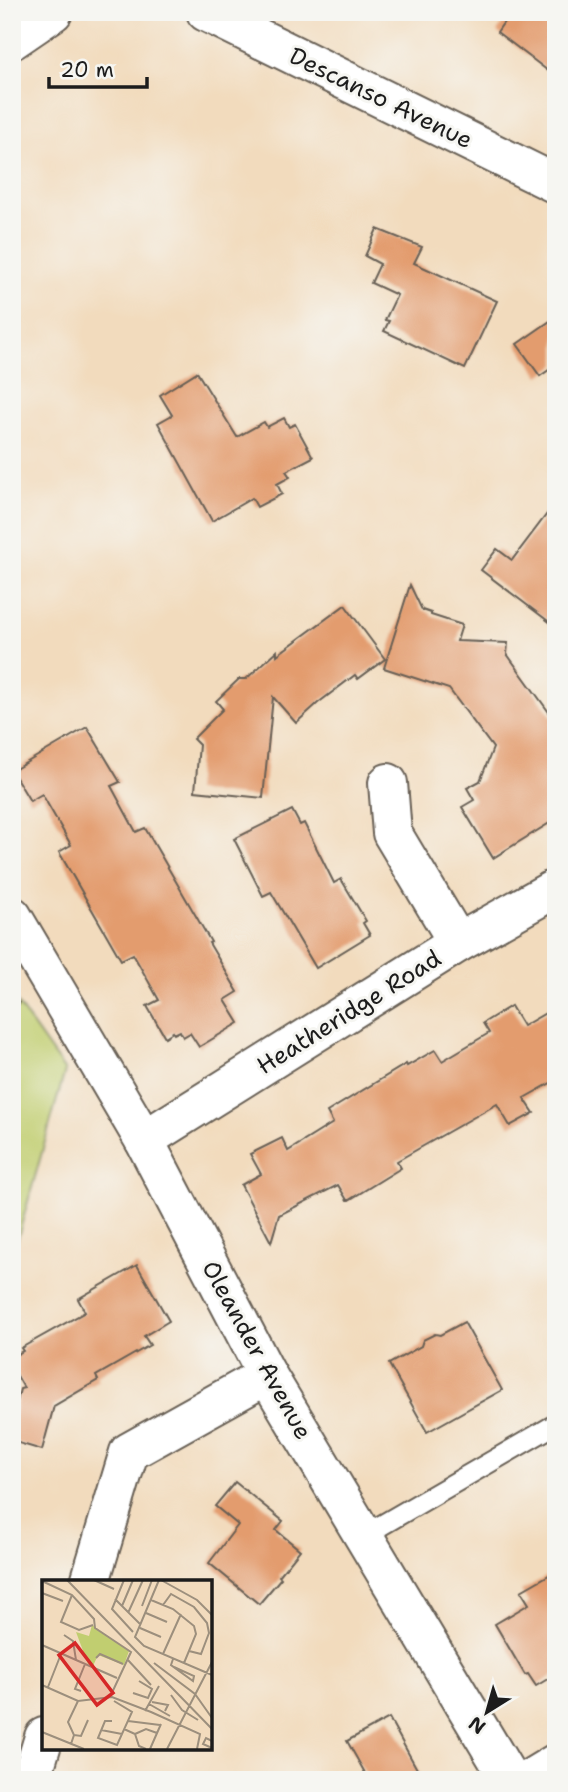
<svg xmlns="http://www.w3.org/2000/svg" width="568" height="1792" viewBox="0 0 568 1792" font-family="'Shantell Sans',sans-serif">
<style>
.green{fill:#c1ce70;stroke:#6e7546;stroke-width:2}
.building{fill:#e39c6e}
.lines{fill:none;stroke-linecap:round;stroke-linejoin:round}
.service-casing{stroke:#675f54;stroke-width:23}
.minor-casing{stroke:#675f54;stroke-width:42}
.tertiary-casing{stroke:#675f54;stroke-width:42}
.path{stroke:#675f54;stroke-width:4.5;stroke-dasharray:2 5;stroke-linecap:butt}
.service{stroke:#fff;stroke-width:19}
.minor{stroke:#fff;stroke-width:38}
.tertiary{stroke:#fff;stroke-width:38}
.labels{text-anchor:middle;stroke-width:6;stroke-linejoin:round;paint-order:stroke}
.street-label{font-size:24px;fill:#1c1c1c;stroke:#f6f6f2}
.inset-road{fill:none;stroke:#9c8f7d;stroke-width:2}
.view{fill:#d62828;fill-opacity:0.15;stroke:#d62828;stroke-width:3.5}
.inset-edge{fill:none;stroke:#1c1c1c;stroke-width:3.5}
</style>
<rect width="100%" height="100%" fill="#f6f6f2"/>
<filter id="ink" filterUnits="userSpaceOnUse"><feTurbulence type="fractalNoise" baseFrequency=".0143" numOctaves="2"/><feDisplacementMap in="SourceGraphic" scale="14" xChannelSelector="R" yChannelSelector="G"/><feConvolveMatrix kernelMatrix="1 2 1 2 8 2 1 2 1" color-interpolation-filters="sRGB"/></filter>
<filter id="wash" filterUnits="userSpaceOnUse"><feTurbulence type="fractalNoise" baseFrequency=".00686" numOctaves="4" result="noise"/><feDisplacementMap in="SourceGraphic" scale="28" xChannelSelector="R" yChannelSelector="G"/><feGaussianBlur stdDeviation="1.57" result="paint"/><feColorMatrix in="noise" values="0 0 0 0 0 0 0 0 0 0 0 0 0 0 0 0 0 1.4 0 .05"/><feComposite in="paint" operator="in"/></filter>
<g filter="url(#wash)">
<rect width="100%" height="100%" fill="#f2dbbd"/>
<path class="green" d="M12,996l53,75 -53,187z"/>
<g id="blocks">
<g class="building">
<path d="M511,12h45v65l-59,-45z"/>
<path d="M377,229l45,18 -8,16 83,38 -32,68 -81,-38 5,-10 -4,-1 12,-25 -26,-12 9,-19 -15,-8z"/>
<path d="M556,317v48l-16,11 -23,-32z"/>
<path d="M197,372l40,65 27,-15 3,5 17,-9 5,9 6,-3 18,33 -27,14 4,6 -13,7 5,10 -25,13 -5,-9 -40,23 -54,-98 14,-8 -12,-20z"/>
<path d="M556,502v125l-75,-57 16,-21 15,11z"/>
<path d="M410,585l12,25 9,3v2l31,10 -5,16 51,2 -1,11 49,68v97l-63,39 -31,-51 12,-7 -7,-12 13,-7 13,-33 -44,-59 -65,-21z"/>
<path d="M345,605l40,54 -27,20 -3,-4 -37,28 -22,20 -23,-26 -10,101 -68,-7 4,-46 -6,-6 30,-30 -7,-8 23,-22h7l31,-28v4z"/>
<path d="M87,727l33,55 -9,4 25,46 9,-4 66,114 -2,1 29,49 -13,8 14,23 -40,24 -9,-14 -7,4 -3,-6 -6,3 -1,-2 -8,5 -18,-31 12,-6 -26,-46 -12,6 -62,-108 12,-7 -29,-51 -12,7 -18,-30z"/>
<path d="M292,810l8,15 4,-2 30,60 7,-4 25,42 -3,2 7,12 -54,33 -45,-76 -8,4 -29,-57z"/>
<path d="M511,1006l12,20 33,-19v73l-32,18 10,15 -24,13 -13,-22 -100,57 4,7 -52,32h-2l-9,-15 -59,30 -8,27 -30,-57 20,-11 -11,-20 32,-16 6,13 45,-28 -6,-11 79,-48 1,2 28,-16 7,11 47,-28 -6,-10z"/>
<path d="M137,1265l32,56 -25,15 6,9 -54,31 2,4 -44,26 -12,44 -30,-9v-18l8,-34 4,-1 -12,-21v-10l11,-6 -2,-3 64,-36 -7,-13z"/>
<path d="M464,1322l38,68 -75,42 -38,-68 32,-18 2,-6 12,-6 5,1z"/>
<path d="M235,1482l48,39 -7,9 24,20 -21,26 2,2 -22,26 -50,-41 29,-38 -23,-19z"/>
<path d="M556,1571v103l-20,12 -8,-12 -3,1 -30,-51 34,-20 -8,-13z"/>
<path d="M389,1718l34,62h-54l-22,-39z"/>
</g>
</g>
</g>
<g filter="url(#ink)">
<use href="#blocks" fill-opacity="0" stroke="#675f54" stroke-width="2"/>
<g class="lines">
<defs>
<path id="service" d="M363,1536l193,-112"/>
<g id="minor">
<path d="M388,783l4,50 66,110"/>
<path d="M144,1140l314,-197 98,-55"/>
<path d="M90,1582l39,-130 138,-77"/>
<path d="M31,1780l13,-43"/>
<path d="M528,1780l28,-17"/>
</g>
<g id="tertiary">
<path d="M206,12l350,172"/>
<path d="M12,40l41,-28"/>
<path d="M12,916l132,224 123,235 243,405"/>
</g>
</defs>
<use href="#service" class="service-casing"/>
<use href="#minor" class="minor-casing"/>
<use href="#tertiary" class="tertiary-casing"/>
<path class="path" d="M12,1007l9,-6"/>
<use href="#service" class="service"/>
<use href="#minor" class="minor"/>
<use href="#tertiary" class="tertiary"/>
</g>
</g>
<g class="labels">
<g class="street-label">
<text transform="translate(381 98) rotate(26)" y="8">Descanso Avenue</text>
<text transform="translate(349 1012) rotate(-32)" y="8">Heatheridge Road</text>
<text transform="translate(257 1350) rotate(61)" y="8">Oleander Avenue</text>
</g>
</g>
<g transform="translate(42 1580)">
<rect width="170" height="170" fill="#f2dbbd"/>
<path d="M50,45l37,26 -5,14 -26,-10 -5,11 -5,-2 -12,-32 13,4z" fill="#c1ce70"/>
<path class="inset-road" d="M25,0l145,149M52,0l20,9M82,0l-12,29 21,23M117,0l-24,57 9,9 68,29M119,0l36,20 15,15M0,1l30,14 22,24 1,9 36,24 -21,45M0,13l21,8M30,15l-11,27 18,8 14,-5M73,19l26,26M109,20l22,9 21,17 2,8 -12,29M121,25l8,-11 23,13 13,16 2,10 -8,21 -12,-3M80,26l11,-26M100,26l10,-26M86,33l15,-33M104,33l21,9M98,48l21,9M22,55l9,6 3,19M0,65l75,33M121,74l18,-40M54,78l4,-4 23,10M85,79l24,26M131,79l-2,6 22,16 1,-5 -20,-9M112,83l41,31 17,24M0,105l36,16 34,-4 39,15 49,22 -3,15M6,107l13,-33M39,111l-6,-2 10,-25M91,113l15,5 4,-9 -13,-8M129,115l11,15 16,10M110,122l16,3 -3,6M107,124l21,12M103,131l14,-25M70,141h-7l-7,17 19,7 15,-33 -18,-11M86,141l32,4M82,149l11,5 4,12 7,3M59,150l21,4M0,152l42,17M93,154l11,-5 11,4M32,155l7,1 7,-16M170,161l-6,-3 -3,6 9,4M29,164l3,-9 -6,-13 10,-21M108,169l11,-25M125,169l45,-87"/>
<path class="view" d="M33,63l38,50 -16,12 -38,-50z"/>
<rect width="170" height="170" class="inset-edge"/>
</g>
<rect width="568" height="1792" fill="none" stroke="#f6f6f2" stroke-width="42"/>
<g transform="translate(487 1712) rotate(217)" stroke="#f6f6f2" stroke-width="5" paint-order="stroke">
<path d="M0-5L12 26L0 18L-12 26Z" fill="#1c1c1c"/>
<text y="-10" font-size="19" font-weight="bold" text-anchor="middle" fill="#1c1c1c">N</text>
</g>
<path d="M49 77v10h98v-10" fill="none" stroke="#1c1c1c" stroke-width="3.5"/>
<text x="60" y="77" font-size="21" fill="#1c1c1c" stroke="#f6f6f2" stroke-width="5" paint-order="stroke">20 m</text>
</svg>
